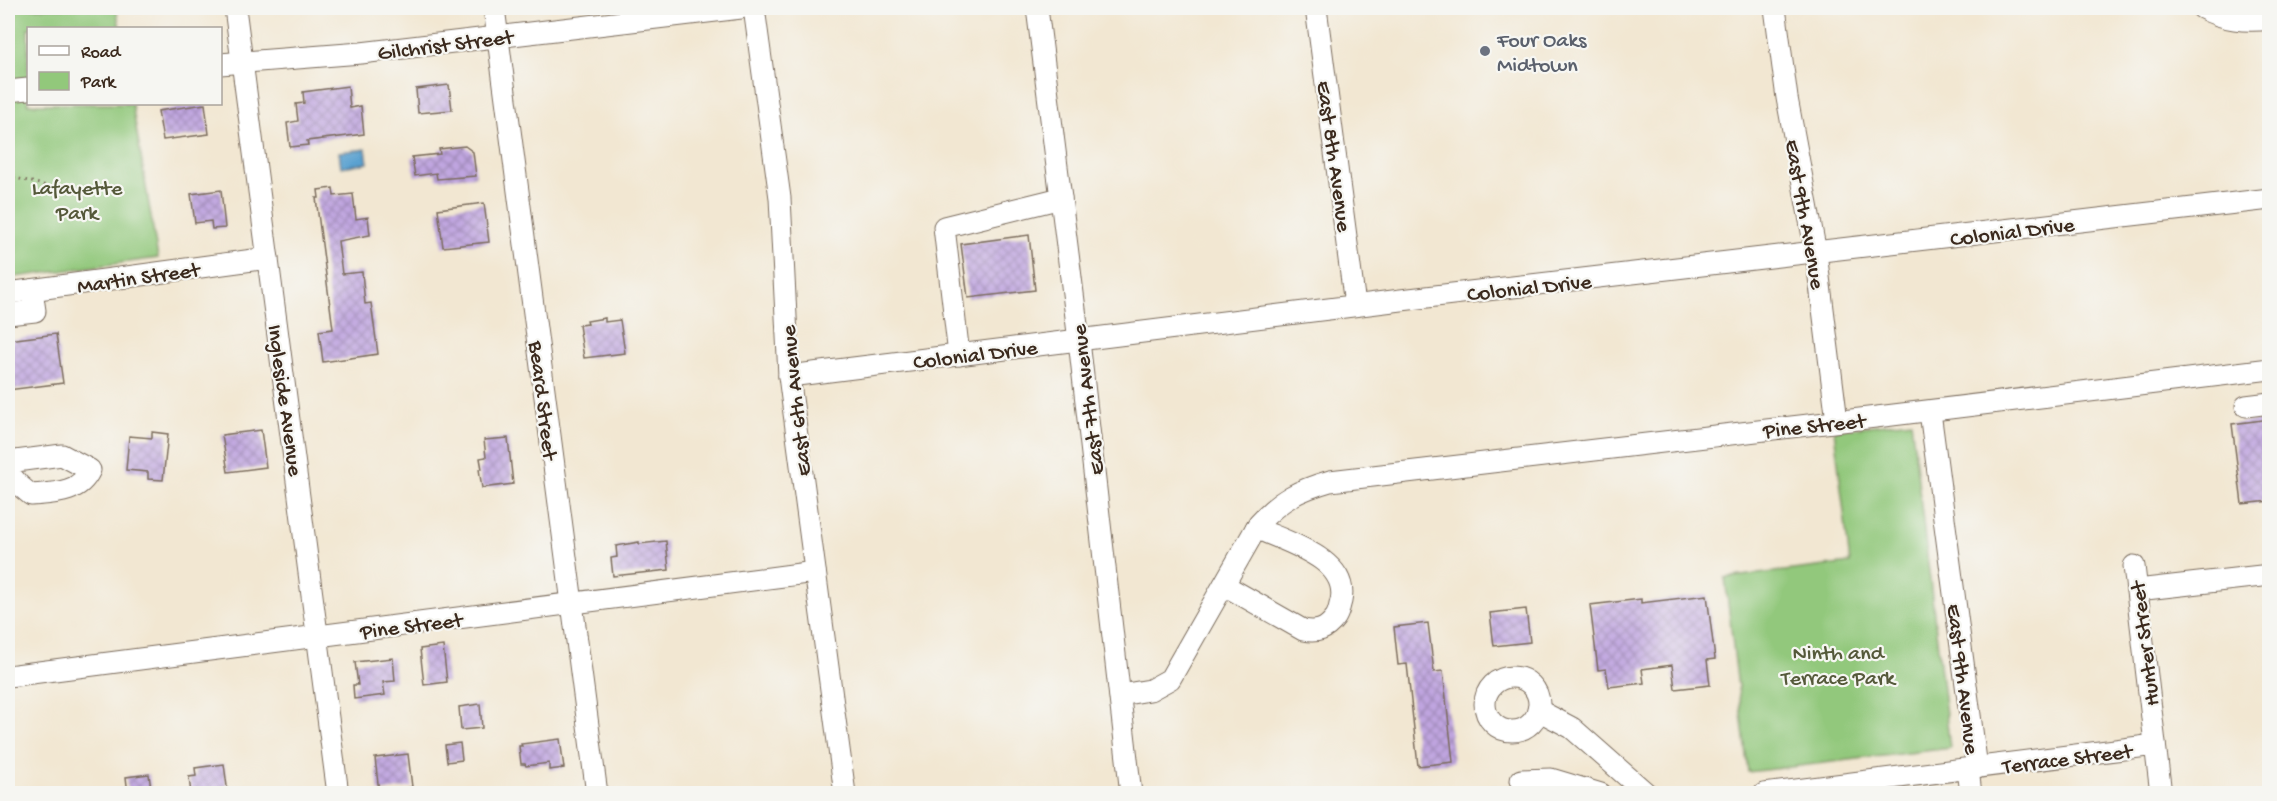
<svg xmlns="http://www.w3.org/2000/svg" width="2277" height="801" viewBox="0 0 2277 801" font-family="'Gochi Hand',sans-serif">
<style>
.green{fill:#92c87b;stroke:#66794c;stroke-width:1.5}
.water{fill:#5aa1d0;stroke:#4a6677;stroke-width:1.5}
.building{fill:url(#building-cross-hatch)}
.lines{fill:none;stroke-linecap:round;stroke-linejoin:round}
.minor-casing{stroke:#7b6c5d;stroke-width:23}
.path{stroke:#7b6c5d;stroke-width:3;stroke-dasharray:1.5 4.5;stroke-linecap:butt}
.minor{stroke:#fff;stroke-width:21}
.worship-dot{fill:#6b7280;stroke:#f6f6f2;stroke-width:2}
.labels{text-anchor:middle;stroke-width:4.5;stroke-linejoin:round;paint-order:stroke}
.worship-label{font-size:22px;fill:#5b616d;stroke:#f6f6f2;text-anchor:start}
.street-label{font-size:22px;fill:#3b2a1e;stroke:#f6f6f2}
.park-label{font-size:22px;fill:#55593a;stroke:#f6f6f2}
</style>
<defs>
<pattern id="building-cross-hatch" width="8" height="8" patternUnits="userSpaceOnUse" patternTransform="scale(1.5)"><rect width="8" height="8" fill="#c0a5e0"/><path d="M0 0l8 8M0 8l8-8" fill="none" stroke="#9d87b5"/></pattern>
</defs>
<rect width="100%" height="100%" fill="#f6f6f2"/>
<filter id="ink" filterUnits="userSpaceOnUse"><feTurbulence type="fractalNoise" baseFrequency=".0167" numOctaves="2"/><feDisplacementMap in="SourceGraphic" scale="12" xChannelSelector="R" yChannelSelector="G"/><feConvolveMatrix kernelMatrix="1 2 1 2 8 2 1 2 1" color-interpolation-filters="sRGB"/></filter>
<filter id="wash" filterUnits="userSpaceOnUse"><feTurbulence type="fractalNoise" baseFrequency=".008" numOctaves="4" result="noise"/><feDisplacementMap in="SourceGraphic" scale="24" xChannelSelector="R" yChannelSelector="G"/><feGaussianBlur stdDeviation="1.35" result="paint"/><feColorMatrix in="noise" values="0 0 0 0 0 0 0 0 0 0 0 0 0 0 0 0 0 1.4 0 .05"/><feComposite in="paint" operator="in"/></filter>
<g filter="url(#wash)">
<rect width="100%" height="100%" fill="#f2e7d2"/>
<g class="green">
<path d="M8,8h108l4,20h-92v76h104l26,154 -150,20z"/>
<path d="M1911,421l39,327 -202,24 -23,-194 125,-15 -16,-133z"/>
</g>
<path class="water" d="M366,149l2,14 -27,4 -2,-15z"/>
<g id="blocks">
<g class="building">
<path d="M449,85l3,25 -34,3 -2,-24z"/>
<path d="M348,86l2,22 11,-2 3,28 -57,7 1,4 -18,2 -3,-24 11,-2 -2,-17 8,-1 -1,-11z"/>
<path d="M205,104l4,30 -46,6 -5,-29z"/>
<path d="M465,146l8,6 3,24 -39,3 -1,-6 -21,3 -3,-19 28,-3 -1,-5z"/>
<path d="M333,188l1,8 19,-2 3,25 12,-2 2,18 -32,6 4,33 20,-2 3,32 6,-1 7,51 -55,8 -4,-31 14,-2 -17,-131h3l-1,-8z"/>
<path d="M221,190l4,38 -13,1 -1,-8 -16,2 -4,-29z"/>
<path d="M484,203l5,39 -46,5 -5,-38z"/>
<path d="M1029,235l6,55 -67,8 -7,-54z"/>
<path d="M605,318v4l15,-2 5,33 -41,5 -5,-33 9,-1 -1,-3z"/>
<path d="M56,334l7,49 -55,7v-50z"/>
<path d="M2270,419v82l-28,3 -10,-80z"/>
<path d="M261,430l5,37 -38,5 -6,-37z"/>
<path d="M152,432l16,2 -5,46 -15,-1v-7l-22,-2 3,-34 23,2z"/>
<path d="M508,438l5,46 -31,4 -3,-19h3l-2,-11 6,-1 -2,-17z"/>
<path d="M666,541l3,29 -56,6 -2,-18 6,-1 -1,-11 23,-4v2z"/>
<path d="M1707,595l8,64 -8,1 3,25 -35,4 -3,-24 -30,4 2,14 -35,4 -3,-18 -8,1 -8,-65 51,-6v4z"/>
<path d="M1526,609l4,33 -36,4 -4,-33z"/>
<path d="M1428,623l6,49 9,-1 10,91 -35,4 -11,-102 -9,1 -4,-38z"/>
<path d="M443,646l4,36 -23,3 -4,-36z"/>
<path d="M393,658l2,23 -12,1 2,13 -31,4 -1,-14h5l-3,-23z"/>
<path d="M480,704l2,24 -21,2 -2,-23z"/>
<path d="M560,739l4,29 -15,2v-7l-23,3 -1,-2h-4l-2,-18h3l-1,-2z"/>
<path d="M460,743l2,17 -15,2 -2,-17z"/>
<path d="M408,754l4,33 -33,5 -4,-34z"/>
<path d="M224,764l4,30h-37l-2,-17 7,-1 -1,-8z"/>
<path d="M149,774l2,16h-2v4h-21l-2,-17z"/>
</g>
</g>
</g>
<g filter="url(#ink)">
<use href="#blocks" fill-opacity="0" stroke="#7b6c5d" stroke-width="1.5"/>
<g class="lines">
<defs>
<g id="minor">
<path d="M235,8l103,786"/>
<path d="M494,8l103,786"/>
<path d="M754,8l26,190 9,178 56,418"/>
<path d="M1037,8l42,333 52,453"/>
<path d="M1316,8l39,297"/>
<path d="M1775,8l12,90 29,155 21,168"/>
<path d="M2202,8c22,12 43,14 68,11"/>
<path d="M220,64l141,-11 380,-45"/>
<path d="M8,91l20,-2"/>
<path d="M8,293l260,-35"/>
<path d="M8,314l27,-3 -3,-21"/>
<path d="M959,355l-15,-128 117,-29"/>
<path d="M789,376l612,-76 869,-101"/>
<path d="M2246,406l24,-3"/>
<path d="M1930,412l47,356"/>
<path d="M8,462l54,-7 28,15c-11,24 -36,23 -59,25l-12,-10 -11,-13"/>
<path d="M2134,566l27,228"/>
<path d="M1224,585l79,45c14,3 23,0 32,-12 4,-5 4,-11 6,-17 9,-42 -55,-59 -85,-73"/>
<path d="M2137,590l133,-15"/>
<path d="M8,676l807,-104"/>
<circle cx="1512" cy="704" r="27"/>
<path d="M1120,695l30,-5 20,-11 89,-156c22,-24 40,-33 71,-42 313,-36 627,-73 940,-112"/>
<path d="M1538,710l34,18 75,66"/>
<path d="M1968,769l3,25"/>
<path d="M1521,780l30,-1 50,15"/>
<path d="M1764,794l391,-49"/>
</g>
</defs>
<use href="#minor" class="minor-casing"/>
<path class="path" d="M8,176l55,14"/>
<use href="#minor" class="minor"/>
</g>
</g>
<circle class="worship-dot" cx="1485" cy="51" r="6"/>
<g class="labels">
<g class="worship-label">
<text x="1497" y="46">Four Oaks<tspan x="1497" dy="25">Midtown</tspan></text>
</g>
<g class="street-label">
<text transform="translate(445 43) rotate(-7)" y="8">Gilchrist Street</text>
<text transform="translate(1336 156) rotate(82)" y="8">East 8th Avenue</text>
<text transform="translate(1807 214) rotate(80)" y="8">East 9th Avenue</text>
<text transform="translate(2012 230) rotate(-7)" y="8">Colonial Drive</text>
<text transform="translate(138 276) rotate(-8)" y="8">Martin Street</text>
<text transform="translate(1529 286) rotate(-6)" y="8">Colonial Drive</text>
<text transform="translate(975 353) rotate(-7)" y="8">Colonial Drive</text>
<text transform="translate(287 400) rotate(82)" y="8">Ingleside Avenue</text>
<text transform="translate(545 400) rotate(83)" y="8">Beard Street</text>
<text transform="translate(1086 400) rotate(-97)" y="8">East 7th Avenue</text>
<text transform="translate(794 401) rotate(-96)" y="8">East 6th Avenue</text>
<text transform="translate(1814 424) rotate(-6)" y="8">Pine Street</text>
<text transform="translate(411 624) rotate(-7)" y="8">Pine Street</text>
<text transform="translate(2143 644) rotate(-97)" y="8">Hunter Street</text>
<text transform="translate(1965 679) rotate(83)" y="8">East 9th Avenue</text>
<text transform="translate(2067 757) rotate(-7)" y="8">Terrace Street</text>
</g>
<g class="park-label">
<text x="77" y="194">Lafayette<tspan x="77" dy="25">Park</tspan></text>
<text x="1838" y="659">Ninth and<tspan x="1838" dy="25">Terrace Park</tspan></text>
</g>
</g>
<rect width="2277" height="801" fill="none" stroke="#f6f6f2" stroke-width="30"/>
<rect x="27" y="27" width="195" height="78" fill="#f6f6f2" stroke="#aba49d" stroke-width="1.5"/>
<rect x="39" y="46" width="30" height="9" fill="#ffffff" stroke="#aba49d" stroke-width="1.5"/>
<text x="81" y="57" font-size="18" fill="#3b2a1e">Road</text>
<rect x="39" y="72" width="30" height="18" fill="#92c87b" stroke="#aba49d" stroke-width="1.5"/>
<text x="81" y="87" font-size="18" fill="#3b2a1e">Park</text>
</svg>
